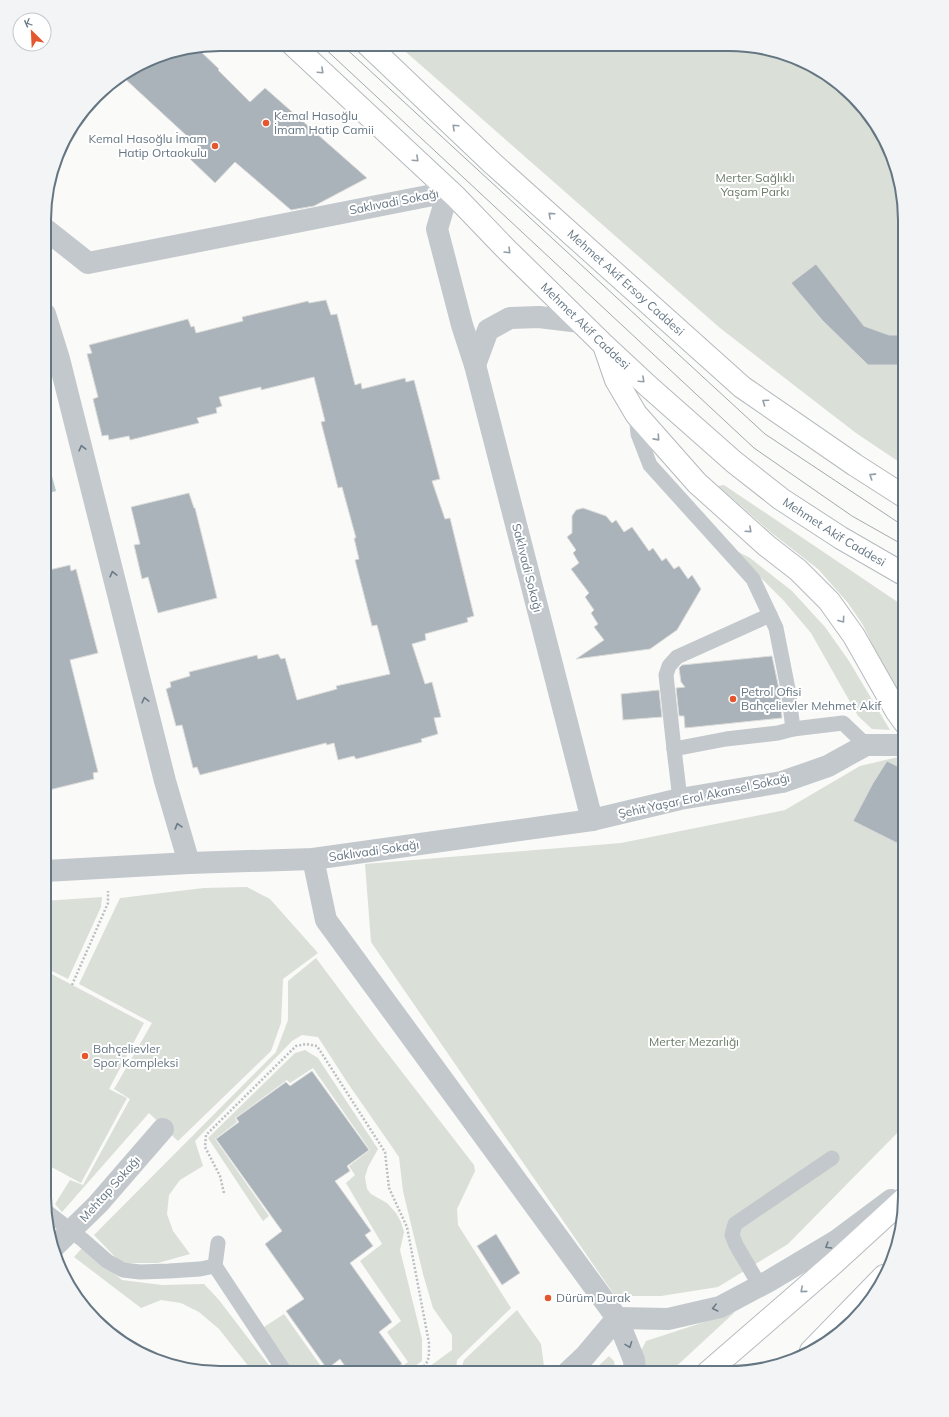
<svg xmlns="http://www.w3.org/2000/svg" width="949" height="1417" viewBox="0 0 949 1417" font-family="Mulish,sans-serif">
<style>
.green{fill:#dadfd7}
.water{fill:#bbc7cb}
.building{fill:#aab3b9;stroke:#dcdcda}
.lines{fill:none;stroke-linecap:round;stroke-linejoin:round}
.primary-casing{stroke:#b5babe;stroke-width:24}
.highway-casing{stroke:#b4b9bd;stroke-width:24}
.path{stroke:#bbbfc2;stroke-width:2.5;stroke-dasharray:2 2;stroke-linecap:butt}
.lane{stroke:#c3c8cc;stroke-width:15}
.street{stroke:#c3c8cc;stroke-width:22}
.primary{stroke:#fff;stroke-width:22}
.highway{stroke:#fff;stroke-width:22}
.tram{stroke:#a2aab0;stroke-width:1}
.oneway{stroke:#939fa8}
.oneway2{stroke:#6a7a87}
.poi-dot{fill:#e4572e;stroke:#fff;stroke-width:1.5}
.labels{text-anchor:middle;stroke-width:4;stroke-linejoin:round;paint-order:stroke}
.poi-label{font-size:12px;fill:#657683;stroke:#fff;text-anchor:start}
.park-label{font-size:12px;fill:#687a64;stroke:#fff}
.street-label{font-size:12px;fill:#657683;stroke:#fff}
.rim{fill:none;stroke:#657683;stroke-width:2}
</style>
<rect width="100%" height="100%" fill="#fafaf8"/>
<g class="green">
<path d="M398,45l354,1 44,12 40,23 32,32 23,40 14,67v246l-49,-33 -136,-105z"/>
<path d="M724,485l181,122v99l-13,-21 -29,-60 -15,-22 -30,-34 -45,-35 -55,-48z"/>
<path d="M731,548l19,10 42,33 33,36 24,34 41,69 -18,-1 -14,-13 -47,-83 -27,-32z"/>
<path d="M898,757l7,5v363l-117,119 -70,43 -57,9h-46l-244,-354 -6,-78 256,-21 164,-33 75,-44z"/>
<path d="M247,887l23,12 48,54 -35,26 -2,44 -10,28 -93,90 -29,-28 -87,99 -7,-8 15,-24 13,5 47,-86 -16,-10 38,-66 -73,-39 41,-86 84,-10z"/>
<path d="M102,897l-1,10 -33,72 -24,-12v-66z"/>
<path d="M316,958l62,83 96,124 1,6 -18,38 1,16 53,83 -54,52 -1,10 -4,2h-30l30,-22v-15l-19,-27 -10,-34 -20,-83 -4,-34 -52,-75 -29,-45 -16,-2 -10,6 -97,100 8,25 -23,14 -11,15 -2,19 6,17 17,23 -32,9h-33l-7,-3 -24,-25 182,-183 12,-32v-39z"/>
<path d="M44,970l100,53 -35,66 18,9 -46,85 -37,-20z"/>
<path d="M305,1050l13,8 60,91 -10,18 -3,10 2,12 4,5 16,9 9,10 5,9 3,10 -4,18 22,89v22l-15,11h-13l14,-10 -21,-30 14,-11 -41,-60 22,-17 -36,-61 9,-8 -6,-9 21,-16 -57,-82 -23,15 -3,-3 -52,38 2,4 -22,17 54,77 -6,5 -55,-83 87,-85z"/>
<path d="M83,1247l39,33 40,5 42,-1 15,16 55,72h-21l-34,-43 -20,-17 -18,-9 -20,-3 -20,8 -67,-51z"/>
<path d="M517,1310l24,34 3,22 -2,6h-82l4,-12z"/>
<path d="M735,1312l-66,61h-24l-4,-22 5,-10z"/>
<path d="M284,1314l41,58h-31l-30,-45z"/>
<path d="M609,1356l5,5 1,8 -4,4h-20z"/>
</g>
<path class="water" d="M45,450l11,41 -11,3z"/>
<g class="building">
<path d="M197,48l22,21 -1,1 32,32 15,-14 102,90 -53,28 -23,4 -56,-48 -20,21 -26,-25 11,-10 -77,-71 40,-24z"/>
<path d="M816,264l48,62 25,9h14v30h-35l-46,-45 -31,-37z"/>
<path d="M326,300l5,15 6,-1 18,71 6,-2 1,6 43,-11 1,4 8,-2 26,99 -8,2 13,38 5,-1 24,98 -7,2 1,4 -43,12 1,6 -14,4 13,40 7,-2 9,35 -7,1 4,16 -17,5 1,3 -66,17 -2,-3 -16,4 -4,-17 -7,2 -1,-2 -126,32 -3,-8 -4,1 -11,-43 -6,1 -10,-37 5,-2 -1,-5 20,-6 -1,-4 68,-17 1,4 20,-5 3,5 4,-1 12,42 40,-11 -1,-3 54,-12 -13,-49 -5,1 -17,-66 4,-1 -5,-21h2l-14,-51 -4,1 -17,-66 4,-1 -11,-44 -53,13v-3l-42,10 3,9 -6,2 1,5 -20,5 2,5 -69,17 -1,-4 -20,4 -1,-5 -6,1 -9,-37 5,-2 -11,-43 5,-1 -3,-8 99,-26 3,8 3,-1 2,7 47,-12 -1,-4 66,-16 1,2z"/>
<path d="M189,493l5,15h1l11,44 11,46 -59,15 -10,-36 -6,2 -8,-34 6,-1 -9,-37z"/>
<path d="M583,508l23,8 6,7 4,-3 8,12 8,-5 17,24 4,-3 9,13 4,-3 8,11 5,-3 9,13 4,-4 9,14 -24,41 -27,19 -74,10 28,-19 -10,-13 4,-3 -7,-11 3,-3 -9,-13 4,-4 -18,-24 8,-6 -6,-10 3,-3 -9,-13 5,-4v-17l4,-6z"/>
<path d="M70,565l1,6 5,-2 22,84 -28,7 28,112 -5,1 1,6 -49,12v-220z"/>
<path d="M772,656l7,33 3,29 -97,10 -1,-12h-5l-3,-28 9,-1 -4,-5 -2,-14 3,-3z"/>
<path d="M659,690l3,27 -39,3 -2,-26z"/>
<path d="M887,761l18,9v77l-52,-26 20,-38z"/>
<path d="M312,1071l57,79 -22,16 3,5 -15,10 36,50 -6,4 8,11 -23,17 42,59 -13,10 23,32 -12,8h-41l-9,-13 -13,10 -41,-58 18,-12 -39,-55 17,-13 -66,-92 23,-17 -3,-4 50,-36 4,4z"/>
<path d="M496,1234l24,39 -18,12 -25,-39z"/>
</g>
<g class="lines">
<defs>
<g id="primary">
<path id="s1" d="M292,44l164,153 49,51 99,97 44,41 86,76 47,37 60,39 64,37"/>
<path id="s2" d="M367,44l124,118 251,225 113,78 50,32"/>
<path d="M605,348l11,32 20,34 61,69 70,63 31,24 31,31 25,35 43,76 8,11"/>
<path d="M707,1373l127,-110 71,-65"/>
</g>
<g id="highway">
<path d="M811,1351l73,-75"/>
<path d="M709,1373l6,-6"/>
</g>
</defs>
<use href="#primary" class="primary-casing"/>
<use href="#highway" class="highway-casing"/>
<g class="path">
<path d="M72,985l36,-82v-12"/>
<path d="M224,1193l-4,-17 -15,-29 1,-12 90,-89 10,-2 11,2 68,106 4,36 18,39 22,116c0,16 1,20 -13,29"/>
</g>
<g class="lane">
<path d="M45,362l14,-3"/>
<path d="M636,414l2,20 12,31 103,114 23,49 12,61 5,40 -15,4 -52,6 -52,10 6,50"/>
<path d="M793,729l50,-6 23,22"/>
<path d="M674,749l-8,-74 3,-9 8,-9 93,-42"/>
<path d="M47,1212l36,28 24,21 16,9 17,2 29,-1 31,-2 15,-3"/>
<path d="M218,1243l-3,23 70,106"/>
<path d="M760,1286l-24,-41 -4,-10 3,-11 97,-66"/>
</g>
<g class="street">
<path d="M45,314l14,45 106,422 24,82"/>
<path d="M475,365l13,-35 22,-12 29,-1 41,5"/>
<path d="M592,820l88,-21 102,-17 46,-16 38,-21h39"/>
<path d="M313,859l13,61 291,398 17,42 1,13"/>
<path d="M45,871l144,-8 124,-4 279,-39 -117,-455 -13,-40 -25,-96 11,-37 -360,71 -43,-34"/>
<path d="M54,1247l44,-43 65,-75"/>
<path d="M617,1318l51,1 52,-12 49,-26 67,-40 55,-41"/>
<path d="M567,1373l18,-17 32,-38"/>
</g>
<use href="#primary" class="primary"/>
<use href="#highway" class="highway"/>
<g class="tram">
<path d="M320,44l434,404 98,68 53,30"/>
<path d="M341,44l424,390 140,93"/>
</g>
</g>
<defs><path id="oneway-chevron" d="M-2-3.5L2.5 0L-2 3.5" fill="none" stroke-width="1.6" stroke-linecap="round" stroke-linejoin="round"/></defs>
<g class="oneway">
<use href="#oneway-chevron" transform="translate(321 71) rotate(43)"/>
<use href="#oneway-chevron" transform="translate(455 127) rotate(-137)"/>
<use href="#oneway-chevron" transform="translate(416 159) rotate(43)"/>
<use href="#oneway-chevron" transform="translate(551 215) rotate(-138)"/>
<use href="#oneway-chevron" transform="translate(508 251) rotate(45)"/>
<use href="#oneway-chevron" transform="translate(642 380) rotate(43)"/>
<use href="#oneway-chevron" transform="translate(765 402) rotate(-145)"/>
<use href="#oneway-chevron" transform="translate(657 438) rotate(48)"/>
<use href="#oneway-chevron" transform="translate(872 476) rotate(-147)"/>
<use href="#oneway-chevron" transform="translate(749 530) rotate(42)"/>
<use href="#oneway-chevron" transform="translate(842 620) rotate(54)"/>
<use href="#oneway-chevron" transform="translate(803 1290) rotate(139)"/>
</g>
<g class="oneway2">
<use href="#oneway-chevron" transform="translate(82 448) rotate(-104)"/>
<use href="#oneway-chevron" transform="translate(113 574) rotate(-104)"/>
<use href="#oneway-chevron" transform="translate(145 700) rotate(-104)"/>
<use href="#oneway-chevron" transform="translate(178 826) rotate(-106)"/>
<use href="#oneway-chevron" transform="translate(828 1246) rotate(149)"/>
<use href="#oneway-chevron" transform="translate(715 1308) rotate(166)"/>
<use href="#oneway-chevron" transform="translate(629 1345) rotate(69)"/>
</g>
<g class="poi-dot">
<circle cx="266" cy="123" r="4"/>
<circle cx="215" cy="146" r="4"/>
<circle cx="733" cy="699" r="4"/>
<circle cx="85" cy="1056" r="4"/>
<circle cx="548" cy="1298" r="4"/>
</g>
<g class="labels">
<g class="poi-label">
<text x="274" y="120">Kemal Hasoğlu<tspan x="274" dy="14">İmam Hatip Camii</tspan></text>
<text x="207" y="143" text-anchor="end">Kemal Hasoğlu İmam<tspan x="207" dy="14">Hatip Ortaokulu</tspan></text>
<text x="741" y="696">Petrol Ofisi<tspan x="741" dy="14">Bahçelievler Mehmet Akif</tspan></text>
<text x="93" y="1053">Bahçelievler<tspan x="93" dy="14">Spor Kompleksi</tspan></text>
<text x="556" y="1302">Dürüm Durak</text>
</g>
<g class="park-label">
<text x="755" y="182">Merter Sağlıklı<tspan x="755" dy="14">Yaşam Parkı</tspan></text>
<text x="694" y="1046">Merter Mezarlığı</text>
</g>
<g class="street-label">
<text transform="translate(394 202) rotate(-11)" y="4">Saklıvadi Sokağı</text>
<text dy="4" stroke="none"><textPath href="#s2" startOffset="352">Mehmet Akif Ersoy Caddesi</textPath></text>
<text dy="4" stroke="none"><textPath href="#s1" startOffset="407">Mehmet Akif Caddesi</textPath></text>
<text dy="4" stroke="none"><textPath href="#s1" startOffset="731">Mehmet Akif Caddesi</textPath></text>
<text transform="translate(527 568) rotate(76)" y="4">Saklıvadi Sokağı</text>
<text transform="translate(704 796) rotate(-12)" y="4">Şehit Yaşar Erol Akansel Sokağı</text>
<text transform="translate(374 851) rotate(-8)" y="4">Saklıvadi Sokağı</text>
<text transform="translate(110 1189) rotate(-48)" y="4">Mehtap Sokağı</text>
</g>
</g>
<path d="M0 0H949V1417H0ZM220 51H729A169 169 0 0 1 898 220V1197A169 169 0 0 1 729 1366H220A169 169 0 0 1 51 1197V220A169 169 0 0 1 220 51Z" fill="#f3f4f5" fill-rule="evenodd"/>
<path class="rim" d="M220 51H729A169 169 0 0 1 898 220V1197A169 169 0 0 1 729 1366H220A169 169 0 0 1 51 1197V220A169 169 0 0 1 220 51Z"/>
<g transform="translate(32 32) rotate(336)"><circle r="19" fill="#ffffff" stroke="#c1c8cd"/>
<path d="M0-3L7 15L0 10L-7 15Z" fill="#e4572e"/>
<text y="-6" font-size="11" font-weight="bold" text-anchor="middle" fill="#657683">K</text>
</g>
</svg>
